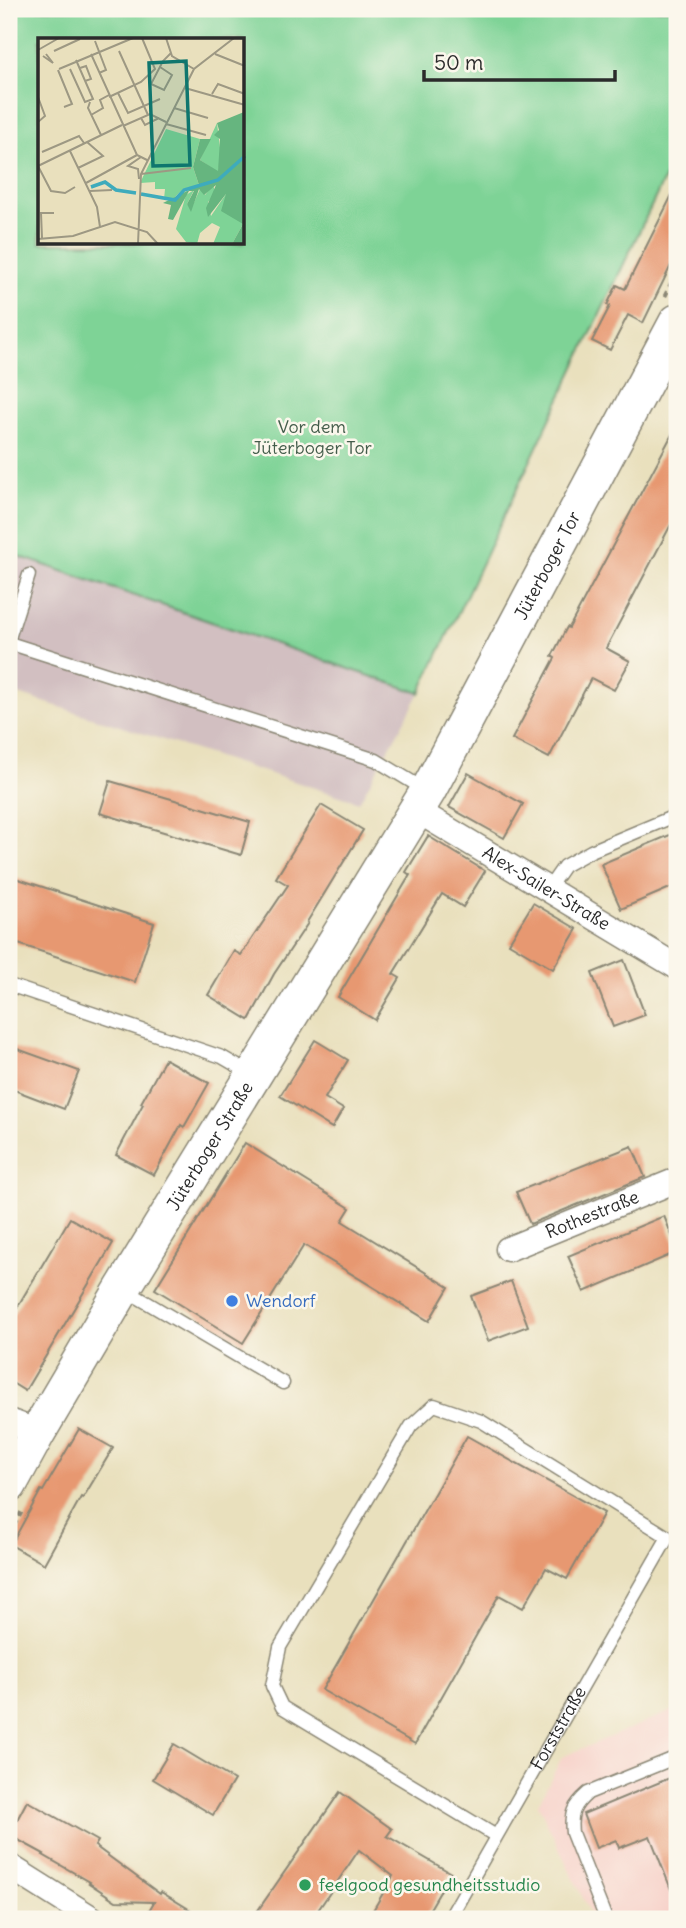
<svg xmlns="http://www.w3.org/2000/svg" width="686" height="1928" viewBox="0 0 686 1928" font-family="Delius,sans-serif">
<style>
.built{fill:#f7d1c9}
.industrial{fill:#d2bfc1}
.green{fill:#7ed396;stroke:#547f60;stroke-width:2;fill-rule:evenodd}
.building{fill:#e79871}
.lines{fill:none;stroke-linecap:round;stroke-linejoin:round}
.lane-casing{stroke:#8a8674;stroke-width:15}
.street-casing{stroke:#8a8674;stroke-width:27}
.secondary-casing{stroke:#8a8674;stroke-width:38}
.path{stroke:#8a8674;stroke-width:4.5;stroke-dasharray:5 5;stroke-linecap:butt}
.lane{stroke:#fff;stroke-width:12}
.street{stroke:#fff;stroke-width:24}
.secondary{stroke:#fff;stroke-width:35}
.shop-dot{fill:#3f7fe0;stroke:#fbf7ec;stroke-width:2.5}
.leisure-dot{fill:#2e9e5b;stroke:#fbf7ec;stroke-width:2.5}
.labels{text-anchor:middle;stroke-width:5;stroke-linejoin:round;paint-order:stroke}
.park-label{font-size:18px;fill:#445d4b;stroke:#fbf7ec}
.street-label{font-size:18px;fill:#2b2b2b;stroke:#fbf7ec}
.shop-label{font-size:18px;fill:#366cbe;stroke:#fbf7ec;text-anchor:start}
.leisure-label{font-size:18px;fill:#27864d;stroke:#fbf7ec;text-anchor:start}
.inset-river{fill:none;stroke:#3eabbc;stroke-width:3.5}
.inset-road{fill:none;stroke:#9d9883;stroke-width:2}
.view{fill:#0f766e;fill-opacity:0.15;stroke:#0f766e;stroke-width:3.5}
.inset-edge{fill:none;stroke:#2b2b2b;stroke-width:3.5}
</style>
<rect width="100%" height="100%" fill="#fbf7ec"/>
<filter id="ink" filterUnits="userSpaceOnUse"><feTurbulence type="fractalNoise" baseFrequency=".0143" numOctaves="2"/><feDisplacementMap in="SourceGraphic" scale="14" xChannelSelector="R" yChannelSelector="G"/><feConvolveMatrix kernelMatrix="1 2 1 2 8 2 1 2 1" color-interpolation-filters="sRGB"/></filter>
<filter id="wash" filterUnits="userSpaceOnUse"><feTurbulence type="fractalNoise" baseFrequency=".00686" numOctaves="4" result="noise"/><feDisplacementMap in="SourceGraphic" scale="28" xChannelSelector="R" yChannelSelector="G"/><feGaussianBlur stdDeviation="1.57" result="paint"/><feColorMatrix in="noise" values="0 0 0 0 0 0 0 0 0 0 0 0 0 0 0 0 0 1.4 0 .05"/><feComposite in="paint" operator="in"/></filter>
<g filter="url(#wash)">
<rect width="100%" height="100%" fill="#e9e0bd"/>
<path class="built" d="M677,1709v210h-84l-55,-115 24,-47z"/>
<path class="industrial" d="M9,553l411,140 -61,109 -350,-111z"/>
<path class="green" d="M9,9h668v143l-257,541 -411,-140zM40,40h203v203h-203z"/>
<g id="blocks">
<g class="building">
<path d="M677,185v68l-34,70 -15,-8 -18,35 -18,-9 18,-35 -3,-1 10,-20 8,4z"/>
<path d="M677,425v88l-71,135 24,13 -16,29 -23,-12 -42,80 -37,-19 43,-81 -3,-2 15,-29 2,1z"/>
<path d="M468,773l55,31 -19,34 -55,-31z"/>
<path d="M110,781l140,41 -9,33 -141,-42z"/>
<path d="M321,805l42,25 -56,92 1,1 -34,51 -25,46 -41,-25 26,-44 7,4 47,-70 -12,-7z"/>
<path d="M677,832v53l-56,24 -20,-45z"/>
<path d="M428,836l57,35 -22,36 -21,-13 -49,80 7,4 -25,42 -37,-23 72,-122 -4,-3z"/>
<path d="M9,876l145,47 -19,59 -126,-41z"/>
<path d="M533,903l44,26 -24,40 -44,-26z"/>
<path d="M624,960l21,55 -32,12 -21,-54z"/>
<path d="M315,1040l33,20 -23,38 18,11 -11,19 -52,-32z"/>
<path d="M9,1046l70,25 -15,38 -55,-21z"/>
<path d="M165,1059l44,24 -25,44 -3,-2 -27,50 -38,-20 27,-51 -2,-1z"/>
<path d="M245,1143l105,65 -8,13 107,66 -20,34 -125,-76 -61,98 -88,-54z"/>
<path d="M632,1146l13,31 -115,47 -14,-32z"/>
<path d="M664,1216l13,32v4l-93,40 -16,-36z"/>
<path d="M70,1218l43,25 -88,148 -16,-10v-60z"/>
<path d="M511,1281l17,45 -40,15 -17,-45z"/>
<path d="M79,1429l34,19 -30,50 -2,-1 -37,67 -33,-19 30,-55 2,1z"/>
<path d="M467,1436l137,77 -37,66 -21,-11 -23,40 -24,-13 -84,149 -93,-54z"/>
<path d="M174,1744l60,36 -21,35 -60,-36z"/>
<path d="M677,1775v126l-1,1 -26,-66 -31,12 -3,-8 -20,8 -13,-34z"/>
<path d="M340,1792l52,37 -5,7 64,37 -27,46h-56l25,-43 -34,-26 -47,69h-60z"/>
<path d="M27,1801l71,40 -3,5 65,48 1,-2 44,27h-61l10,-17 -38,-1 -27,-18 1,-1 -47,-27 1,-1 -35,-19z"/>
</g>
</g>
</g>
<g filter="url(#ink)">
<use href="#blocks" fill-opacity="0" stroke="#8a8674" stroke-width="2"/>
<g class="lines">
<defs>
<g id="lane">
<path d="M9,638l20,-63"/>
<path d="M9,643l367,117 51,31"/>
<path d="M548,889l16,-23 27,-15 86,-36"/>
<path d="M9,985l213,72 31,18"/>
<path d="M124,1289l159,94"/>
<path id="s1" d="M449,1919l219,-382 -187,-116 -47,-16 -23,21 -131,221 -8,39 10,21 214,129"/>
<path d="M606,1919l-34,-86c-2,-19 1,-27 16,-40l89,-36"/>
</g>
<g id="street">
<path id="s2" d="M416,810l261,157"/>
<path id="s3" d="M508,1249l169,-69"/>
<path d="M9,1421l29,11"/>
<path d="M9,1866l84,53"/>
</g>
<g id="secondary">
<path id="s4" d="M9,1485l29,-53 85,-144 305,-497 249,-469"/>
</g>
</defs>
<use href="#lane" class="lane-casing"/>
<use href="#street" class="street-casing"/>
<use href="#secondary" class="secondary-casing"/>
<g class="path">
<path d="M665,296l12,-24"/>
<path d="M9,1534l13,-23"/>
</g>
<use href="#lane" class="lane"/>
<use href="#street" class="street"/>
<use href="#secondary" class="secondary"/>
</g>
</g>
<circle class="shop-dot" cx="232" cy="1301" r="7"/>
<circle class="leisure-dot" cx="305" cy="1885" r="7"/>
<g class="labels">
<g class="park-label">
<text x="312" y="433">Vor dem<tspan x="312" dy="21">Jüterboger Tor</tspan></text>
</g>
<g class="street-label">
<text dy="6" stroke="none"><textPath href="#s4" startOffset="1066">Jüterboger Tor</textPath></text>
<text dy="6" stroke="none"><textPath href="#s2" startOffset="152">Alex-Sailer-Straße</textPath></text>
<text dy="6" stroke="none"><textPath href="#s4" startOffset="394">Jüterboger Straße</textPath></text>
<text dy="6" stroke="none"><textPath href="#s3" startOffset="91">Rothestraße</textPath></text>
<text dy="6" stroke="none"><textPath href="#s1" startOffset="220">Forststraße</textPath></text>
</g>
<g class="shop-label">
<text x="246" y="1307">Wendorf</text>
</g>
<g class="leisure-label">
<text x="319" y="1891">feelgood gesundheitsstudio</text>
</g>
</g>
<g transform="translate(38 38)">
<rect width="206" height="206" fill="#e9e0bd"/>
<path d="M179,85l4,33 -3,16 -18,-12zM128,91l34,10 -7,28 6,18 -16,4 -11,11 -8,-1 1,-10h-10v-7l-15,1zM175,147l3,9 -8,8 3,14 15,-22 17,30 -11,20h-19l7,-17 -8,-4 -12,10 -3,11 -11,-2 -10,-13 10,-34 8,-5 -7,14 4,5 9,-20 5,6z" fill="#7ed396"/>
<path d="M206,74v132h-12l11,-20 -22,-13 5,-17 -18,23 -2,-9 10,-23 -12,10 -5,-6 -8,23 -4,-8 7,-13h-5l-16,29 -5,-1 3,-14 -8,-2 36,-18 -6,-18 7,-28h11l-11,21 18,11 2,-32 -6,-4 5,-5 -2,-7z" fill="#66b57f"/>
<path class="inset-river" d="M53,149l14,-5 11,8 20,3M103,156l34,6 9,-10 34,-10 27,-24"/>
<path class="inset-road" d="M128,0l6,18 22,13M57,3l11,29 -7,3M0,12l21,-12M16,13l26,-12M81,13l29,64M53,16l46,101 10,5M177,16l30,12M5,18l10,7 -7,-9M122,29l12,8 -8,15 -13,-6 12,-23 8,-8M42,30l6,-2 5,13 -6,2M21,31l74,-31M32,31l15,33 8,-3 -17,-39M20,32l14,34 -8,3M147,50l60,17M80,55l10,20 32,-14M174,56l6,-10 27,10M0,59l7,19 -7,6M71,59l32,-15 14,-13 -13,-31M52,64l-2,6 13,27M136,70l34,10M53,77l12,-7 -3,-8 9,-5M103,80l4,7 14,-7M128,86l40,11M85,88l27,-12 16,8M32,113l27,56 3,20M4,114l37,-16 5,7M0,128l84,-41M0,128l13,25 14,2 10,-6M40,130l25,-12 -16,-14M103,136l50,-6M101,141l-1,-10 -10,-3 13,-9M48,145l51,-28M52,153l22,-1M4,200l-1,-25h13M0,201l35,-3 42,-14 32,10 11,12M100,206l3,-70 53,-105 40,-31"/>
<path class="view" d="M148,23l4,104 -37,1 -4,-103z"/>
<rect width="206" height="206" class="inset-edge"/>
</g>
<rect width="686" height="1928" fill="none" stroke="#fbf7ec" stroke-width="35"/>
<path d="M424 70v10h191v-10" fill="none" stroke="#2b2b2b" stroke-width="3.5"/>
<text x="434" y="70" font-size="21" fill="#2b2b2b" stroke="#fbf7ec" stroke-width="5" paint-order="stroke">50 m</text>
</svg>
